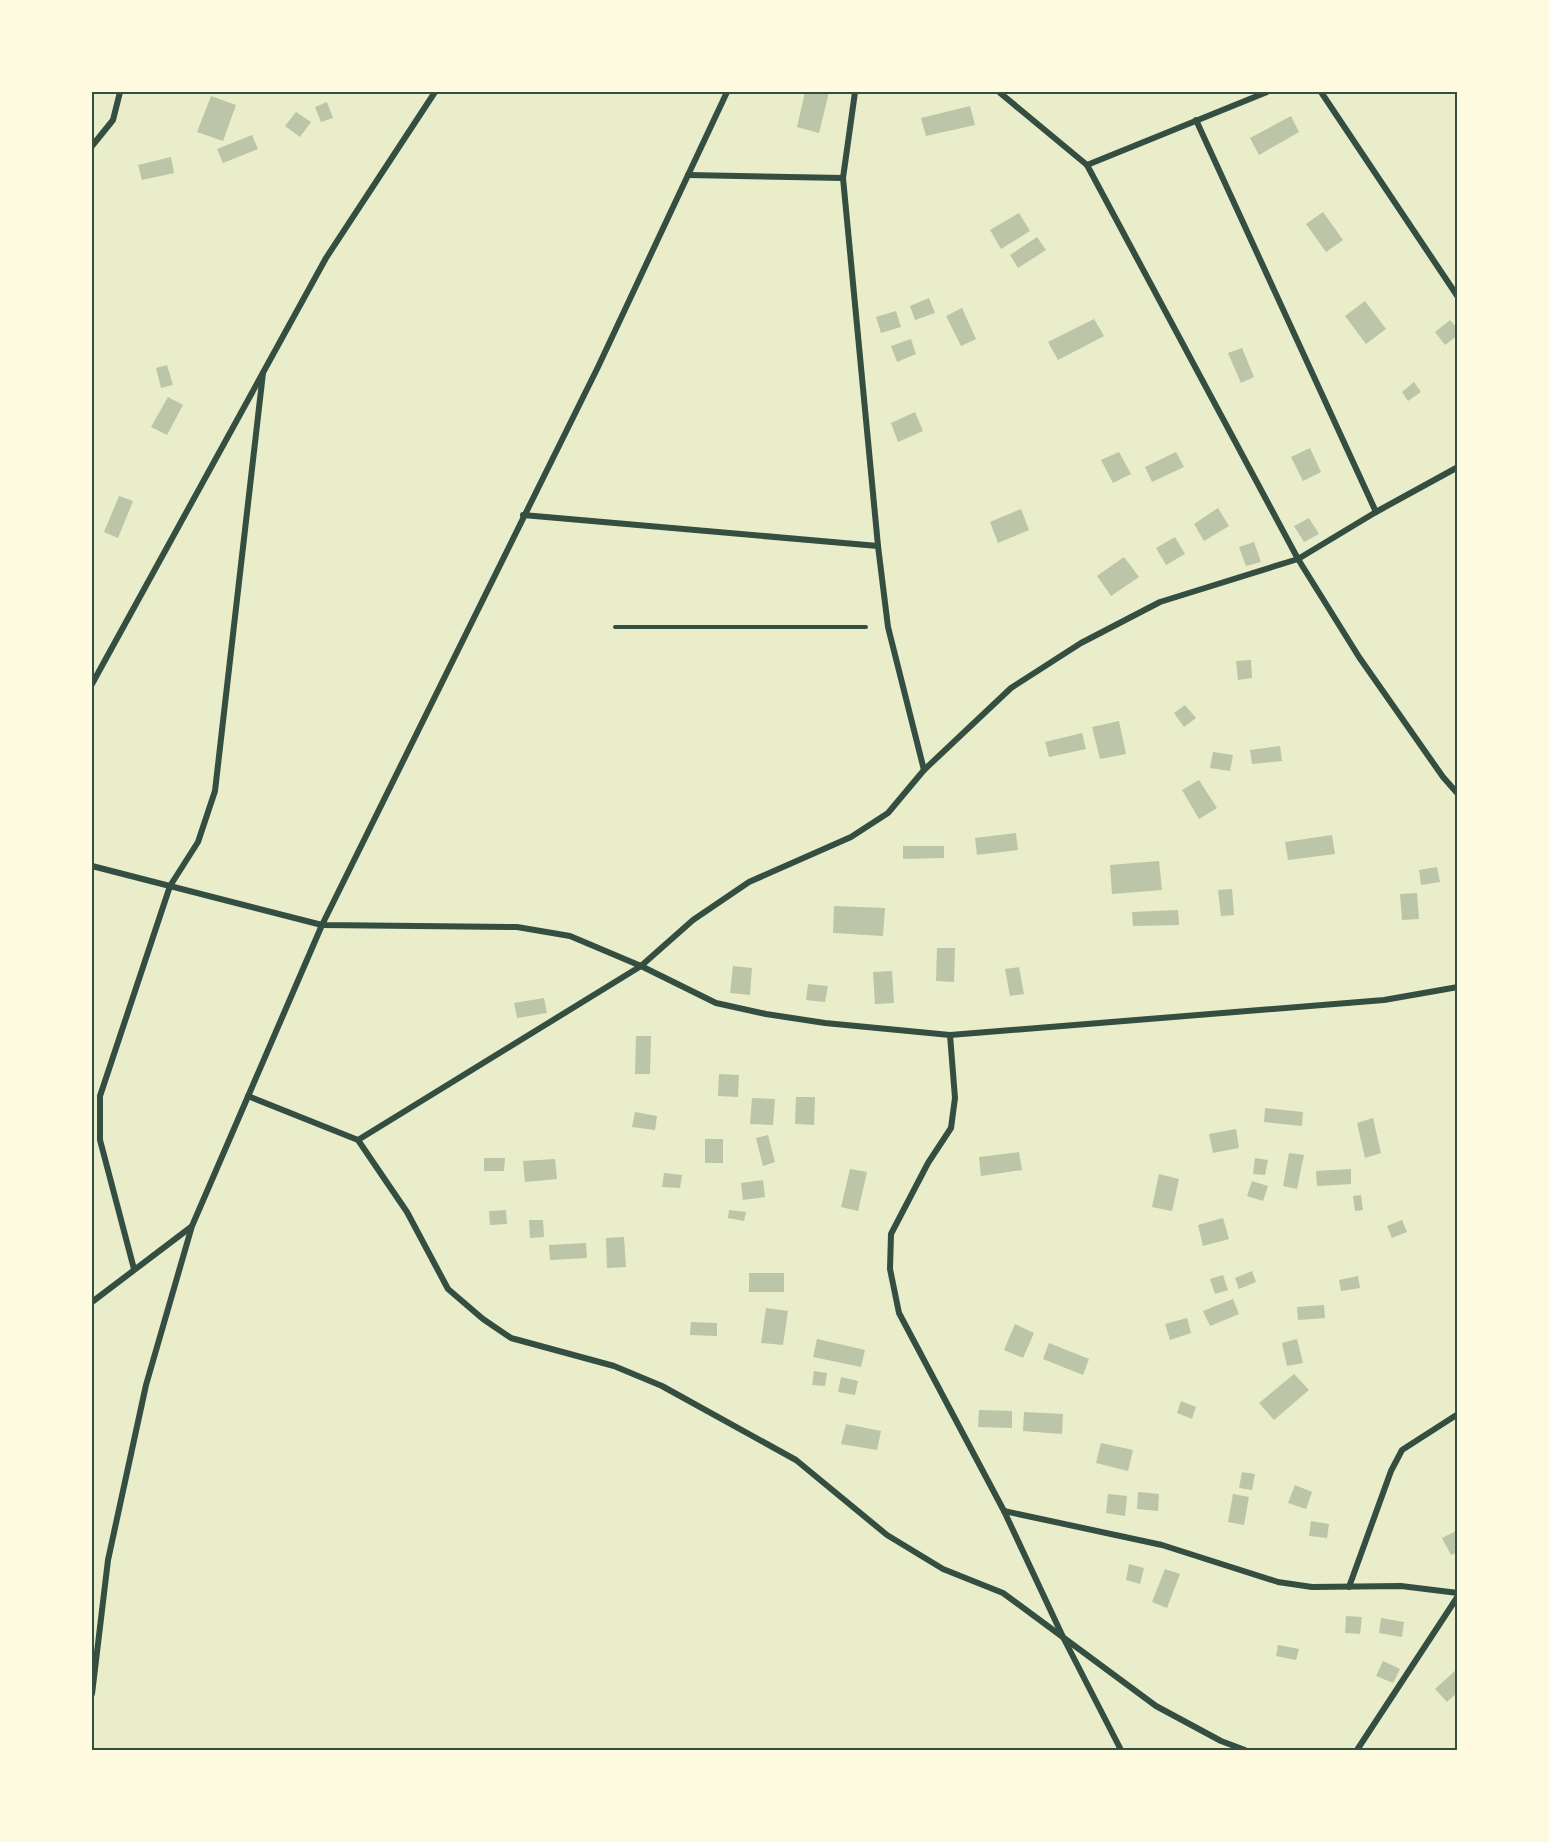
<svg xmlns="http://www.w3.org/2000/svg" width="1549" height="1842" viewBox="0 0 1549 1842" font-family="'Libre Baskerville',serif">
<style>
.building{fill:#bcc5a7}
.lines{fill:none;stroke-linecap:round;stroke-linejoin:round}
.path{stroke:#344e41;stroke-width:4}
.minor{stroke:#344e41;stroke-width:6}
.neatline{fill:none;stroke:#344e41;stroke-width:2}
</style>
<rect width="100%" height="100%" fill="#e9edc9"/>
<g class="building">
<path d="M805,92h24l-10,41 -22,-6z"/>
<path d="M211,96l25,9 -13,36 -26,-9z"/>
<path d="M327,102l6,16 -12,4 -6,-15z"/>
<path d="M970,106l5,19 -49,11 -5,-18z"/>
<path d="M296,112l15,10 -11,15 -15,-11z"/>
<path d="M1291,116l8,16 -40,23 -9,-17z"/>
<path d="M252,135l6,14 -35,14 -6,-14z"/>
<path d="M171,157l3,16 -32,7 -4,-15z"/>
<path d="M1323,212l20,28 -17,12 -20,-28z"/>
<path d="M1019,213l11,18 -29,18 -11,-19z"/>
<path d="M1037,237l9,13 -28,18 -8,-13z"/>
<path d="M929,298l6,15 -20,7 -5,-14z"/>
<path d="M1365,301l21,28 -20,15 -21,-28z"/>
<path d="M962,308l14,31 -15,7 -15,-30z"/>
<path d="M896,311l5,16 -20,6 -5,-16z"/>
<path d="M1094,319l10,17 -46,24 -10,-18z"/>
<path d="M1450,320l8,9v6l-13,10 -10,-13z"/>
<path d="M911,339l5,15 -19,8 -6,-16z"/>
<path d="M1242,348l12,29 -13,6 -13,-30z"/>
<path d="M167,365l6,20 -12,3 -5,-20z"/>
<path d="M1414,382l7,10 -13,9 -6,-9z"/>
<path d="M168,397l15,8 -16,30 -16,-8z"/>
<path d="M915,412l8,19 -25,11 -7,-19z"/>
<path d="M1310,448l11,24 -18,9 -12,-24z"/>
<path d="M1119,452l12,22 -18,9 -12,-23z"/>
<path d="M1176,452l8,15 -32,15 -7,-15z"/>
<path d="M119,496l14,5 -15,37 -14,-6z"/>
<path d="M1218,508l11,18 -25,15 -10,-17z"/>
<path d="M1021,509l8,21 -31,13 -8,-21z"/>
<path d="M1309,518l10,16 -15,8 -10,-16z"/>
<path d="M1175,537l10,17 -19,11 -10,-17z"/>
<path d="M1254,542l7,20 -15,4 -7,-19z"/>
<path d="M1124,557l15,20 -28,19 -14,-20z"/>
<path d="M1251,660l1,18 -14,2 -2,-19z"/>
<path d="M1185,705l11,13 -12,9 -10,-14z"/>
<path d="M1119,721l7,33 -26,5 -8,-32z"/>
<path d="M1082,733l4,16 -37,8 -4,-15z"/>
<path d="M1280,746l2,15 -30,3 -2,-14z"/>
<path d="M1213,752l20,3 -3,16 -20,-3z"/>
<path d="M1199,780l18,28 -18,11 -17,-29z"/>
<path d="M1016,833l2,17 -41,5 -2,-17z"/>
<path d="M1332,835l3,19 -47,6 -3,-18z"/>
<path d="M903,846h41v12l-41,1z"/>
<path d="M1159,861l3,29 -50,4 -2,-29z"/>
<path d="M1437,867l3,15 -19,3 -2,-15z"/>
<path d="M1232,889l2,26 -13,1 -3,-26z"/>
<path d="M1417,893l2,26 -17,1 -2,-26z"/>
<path d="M834,906l51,2 -2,28 -50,-3z"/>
<path d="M1178,910l1,15 -46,1 -1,-14z"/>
<path d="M937,948h18l-1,34 -18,-1z"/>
<path d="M733,966l19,2 -2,27 -20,-2z"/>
<path d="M1019,967l5,27 -14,2 -5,-27z"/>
<path d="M892,971l2,32 -19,1 -2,-32z"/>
<path d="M808,984l20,2 -3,16 -19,-2z"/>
<path d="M544,998l3,15 -30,5 -3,-15z"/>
<path d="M636,1036h15l-1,38h-15z"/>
<path d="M719,1074l20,1 -1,22 -20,-1z"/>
<path d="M796,1097h19l-1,28 -19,-1z"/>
<path d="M752,1098l23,1 -2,26 -23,-1z"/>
<path d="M1265,1108l38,4 -1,14 -38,-4z"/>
<path d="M635,1112l22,4 -2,14 -23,-3z"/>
<path d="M1373,1118l8,35 -16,5 -8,-35z"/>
<path d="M1236,1129l3,19 -26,5 -4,-19z"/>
<path d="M768,1135l7,27 -12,4 -7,-28z"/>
<rect x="705" y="1139" width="18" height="24"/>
<path d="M1019,1152l3,18 -41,6 -2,-19z"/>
<path d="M1289,1153l15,2 -7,34 -14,-3z"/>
<path d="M484,1158h21l-1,13h-20z"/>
<path d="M1255,1158l13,2 -3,15 -12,-1z"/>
<path d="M555,1159l2,20 -32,3 -2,-21z"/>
<path d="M850,1169l17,3 -9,39 -17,-4z"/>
<path d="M1351,1169v15l-34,2 -1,-15z"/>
<path d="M664,1173l18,2 -2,13 -18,-1z"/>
<path d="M1159,1174l20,5 -7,32 -20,-4z"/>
<path d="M763,1180l2,17 -22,3 -2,-17z"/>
<path d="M1252,1181l16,5 -5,15 -16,-5z"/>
<path d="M1361,1195l2,15 -8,1 -2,-15z"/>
<path d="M506,1210l1,14 -17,1 -1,-14z"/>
<path d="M729,1210l17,2 -2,9 -16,-3z"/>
<path d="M1223,1218l6,21 -26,7 -5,-21z"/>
<path d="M529,1220h14l1,17 -14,1z"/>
<path d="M1402,1220l5,12 -15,6 -5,-12z"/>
<path d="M624,1237l2,30 -19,1 -1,-30z"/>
<path d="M586,1243l1,15 -37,2 -1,-15z"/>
<path d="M1252,1271l4,11 -17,7 -4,-11z"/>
<rect x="749" y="1273" width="35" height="19"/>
<path d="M1223,1275l5,15 -13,4 -5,-15z"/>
<path d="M1358,1276l2,12 -19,3 -2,-11z"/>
<path d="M1233,1299l6,15 -29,12 -7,-15z"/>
<path d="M1324,1305l1,13 -27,2 -1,-13z"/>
<path d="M766,1308l22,3 -5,34 -22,-2z"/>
<path d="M1187,1318l4,15 -21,7 -5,-16z"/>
<path d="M691,1322l26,1v13l-27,-1z"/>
<path d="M1015,1324l19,9 -11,25 -19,-8z"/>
<path d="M817,1339l48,11 -4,17 -48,-10z"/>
<path d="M1297,1339l6,24 -16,3 -5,-23z"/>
<path d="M1049,1343l40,16 -6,16 -40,-16z"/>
<path d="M814,1371l13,2 -2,13 -13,-1z"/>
<path d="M1294,1374l15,16 -35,30 -15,-17z"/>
<path d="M841,1377l17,4 -3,14 -17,-3z"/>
<path d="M1181,1401l15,6 -4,12 -15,-6z"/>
<path d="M979,1410l33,1v17l-34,-1z"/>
<path d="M1024,1412l39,2 -1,20 -39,-3z"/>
<path d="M846,1424l35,7 -4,19 -36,-6z"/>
<path d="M1101,1443l32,7 -5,21 -32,-8z"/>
<path d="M1242,1472l13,2 -3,16 -13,-2z"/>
<path d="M1295,1485l17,7 -6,17 -18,-6z"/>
<path d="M1138,1492l21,2 -1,17 -21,-2z"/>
<path d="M1108,1494l19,2 -2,20 -19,-3z"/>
<path d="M1233,1494l16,3 -5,28 -16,-3z"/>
<path d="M1311,1521l18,3 -2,14 -18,-2z"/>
<path d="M1458,1530v22l-7,3 -9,-17z"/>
<path d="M1129,1564l15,4 -4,16 -14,-4z"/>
<path d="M1165,1569l15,5 -13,34 -15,-6z"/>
<path d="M1346,1616l16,1 -2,17 -15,-1z"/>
<path d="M1381,1618l23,4 -2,15 -23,-4z"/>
<path d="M1278,1645l21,4 -3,11 -20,-4z"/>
<path d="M1383,1661l17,8 -7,14 -17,-7z"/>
<path d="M1456,1670l2,22 -11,10 -12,-13z"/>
</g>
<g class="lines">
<path class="path" d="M615,627h251"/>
<g class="minor">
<path d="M855,92l-12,86 35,368 10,81 36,143"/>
<path d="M999,92l88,73 211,394 61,98 84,120 15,17"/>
<path d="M1321,92l137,205"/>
<path d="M92,146l21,-26 7,-28"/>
<path d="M1087,165l180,-73"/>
<path d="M688,175l155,3"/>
<path d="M1376,512l82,-45"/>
<path d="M523,515l355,31"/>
<path d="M92,684l234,-426 109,-166"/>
<path d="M92,866l230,59 195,2 53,9 71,30 75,37 50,11 59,9 125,12 434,-35 74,-13"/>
<path d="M950,1035l5,63 -4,30 -23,35 -37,71 -1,35 9,44 105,198 59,126 58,113"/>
<path d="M248,1096l110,44 49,72 41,77 35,30 28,19 103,28 48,20 134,74 91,75 56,34 60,24 153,113 65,35 24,9"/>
<path d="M358,1140l283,-174 52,-46 56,-38 102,-45 37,-24 36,-43 87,-82 70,-45 79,-41 138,-43 78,-47 -180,-392"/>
<path d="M134,1269l-34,-129v-44l70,-210 28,-44 17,-51 48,-418"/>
<path d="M92,1302l99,-75"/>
<path d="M1004,1511l158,34 116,37 34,5 89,-1 57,7"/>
<path d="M1349,1587l42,-116 11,-21 56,-36"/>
<path d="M92,1694l16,-134 38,-175 46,-159 130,-301 276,-558 129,-275"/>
<path d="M1357,1750l101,-154"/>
</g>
</g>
<rect width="1549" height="1842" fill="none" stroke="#fefae0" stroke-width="186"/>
<rect x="93" y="93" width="1363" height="1656" class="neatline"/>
</svg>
